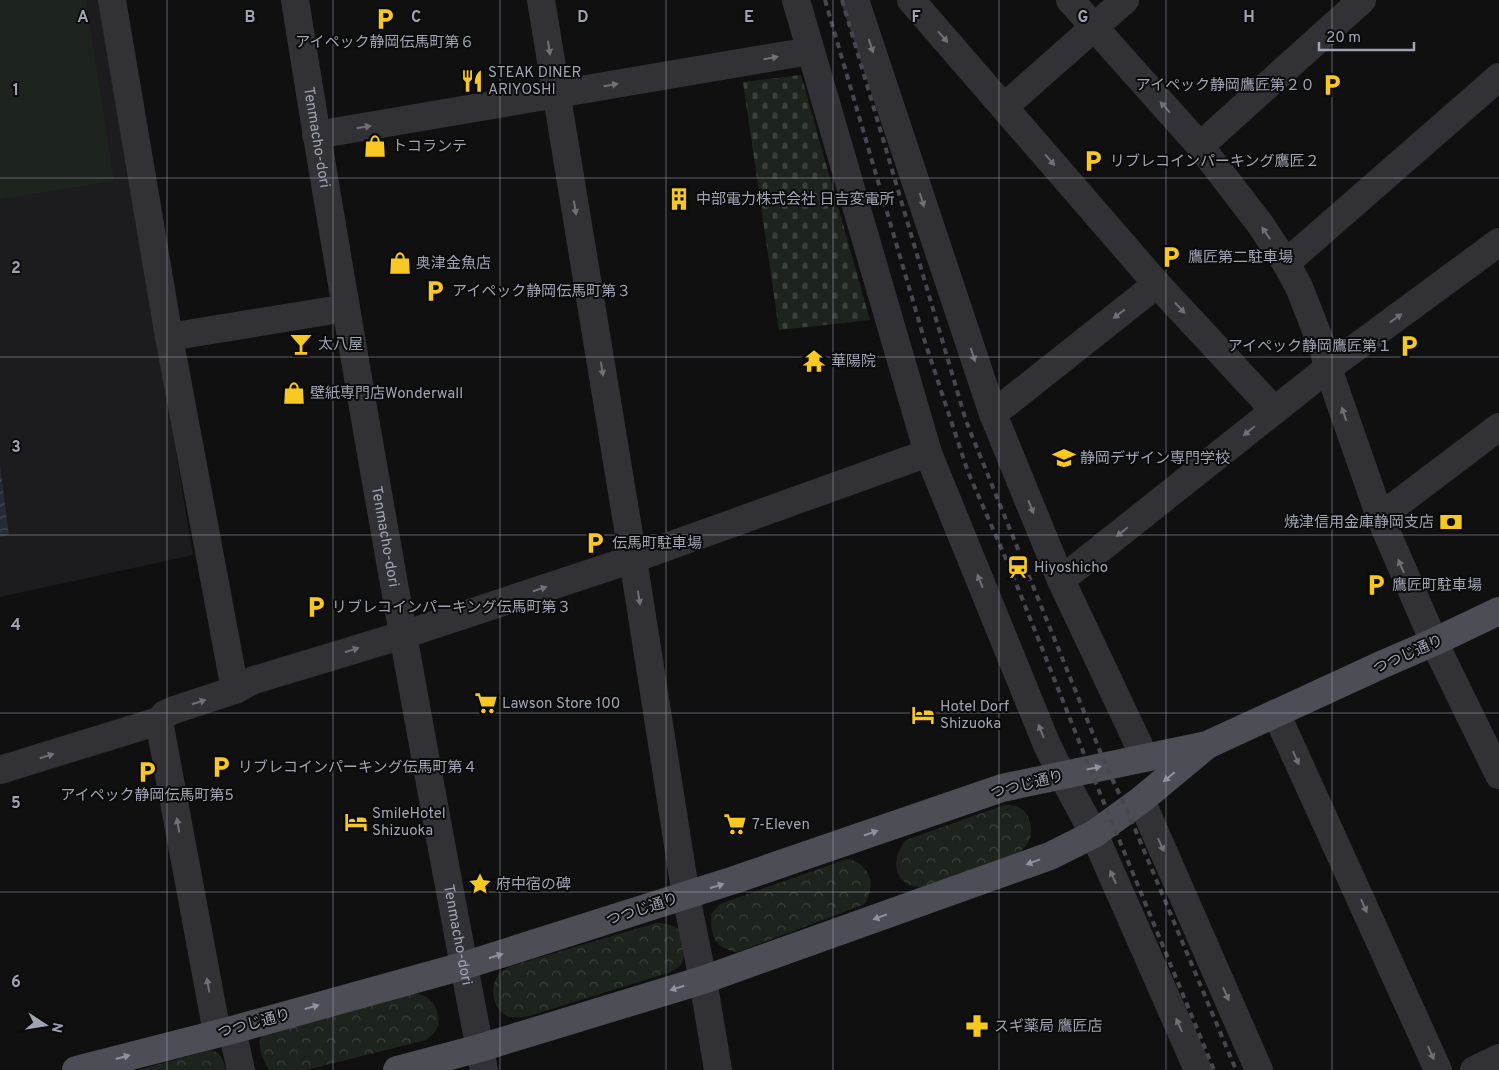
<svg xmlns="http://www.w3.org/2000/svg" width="1499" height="1070" viewBox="0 0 1499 1070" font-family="Overpass,'Noto Sans JP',sans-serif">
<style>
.built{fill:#1c1c1e}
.cemetery{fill:url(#cemetery-stones)}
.park{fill:url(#park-crowns)}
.garden{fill:#1c241d}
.water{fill:url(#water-waves)}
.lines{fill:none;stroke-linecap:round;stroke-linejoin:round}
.minor{stroke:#313136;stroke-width:28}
.major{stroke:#4c4d55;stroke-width:28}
.rail{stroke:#47484f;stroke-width:4;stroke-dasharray:6 5;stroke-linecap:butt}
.oneway{fill:#6e707a}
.oneway2{fill:#8f939f}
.grid{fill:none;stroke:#a0a4b2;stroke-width:1;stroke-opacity:0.55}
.labels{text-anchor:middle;stroke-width:4;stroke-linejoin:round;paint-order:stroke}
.poi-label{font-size:15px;fill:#a0a4b2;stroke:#0b0b0c;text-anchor:start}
.street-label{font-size:15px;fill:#a0a4b2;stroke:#0b0b0c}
.grid-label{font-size:16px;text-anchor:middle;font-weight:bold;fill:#a0a4b2;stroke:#0b0b0c;stroke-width:4;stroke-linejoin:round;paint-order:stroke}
</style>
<defs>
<pattern id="cemetery-stones" width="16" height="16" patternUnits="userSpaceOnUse" patternTransform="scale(1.25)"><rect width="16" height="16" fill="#1c241d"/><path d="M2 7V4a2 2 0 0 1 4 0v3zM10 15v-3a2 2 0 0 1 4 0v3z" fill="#3a413b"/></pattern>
<pattern id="park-crowns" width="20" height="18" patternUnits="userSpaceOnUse" patternTransform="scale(1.25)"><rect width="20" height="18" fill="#1c241d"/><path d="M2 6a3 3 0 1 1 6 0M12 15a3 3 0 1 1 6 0" fill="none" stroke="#3a413b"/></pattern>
<pattern id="water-waves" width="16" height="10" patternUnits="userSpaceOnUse" patternTransform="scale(1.25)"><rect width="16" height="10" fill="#262c35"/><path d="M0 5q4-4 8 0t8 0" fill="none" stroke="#424850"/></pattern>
</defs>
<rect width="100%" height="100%" fill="#101011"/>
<path class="built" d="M0,0h101l92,555 -193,42z"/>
<path class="cemetery" d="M801,75l69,245 -91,10 -36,-248z"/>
<g class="park">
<path d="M1004,805c3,0 8,0 12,1 14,4 19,25 12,37 -2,3 -5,6 -8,9l-97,35c-29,1 -34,-28 -17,-47z"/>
<path d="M847,859c23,4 31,28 16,46l-126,47c-24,-4 -26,-17 -26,-38l9,-10z"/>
<path d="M656,923c7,0 18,1 23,7 7,8 7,26 2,35 -2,2 -7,5 -10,7l-142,44c-8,1 -16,3 -24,-1 -11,-6 -15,-25 -9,-36 3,-8 11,-11 18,-14z"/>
<path d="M414,993c13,2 22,9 24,23 1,4 1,9 -1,12 -2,5 -7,9 -11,12l-120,30h-37c-5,-7 -11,-22 -9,-30 1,-3 3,-5 5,-8z"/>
<path d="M211,1050c11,3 12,10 15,20h-88z"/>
</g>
<path class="garden" d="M0,0h86l28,181 -114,18z"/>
<path class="water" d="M0,466l9,69 -9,2z"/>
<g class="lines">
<g class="minor">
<path d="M112,0l57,337 66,353"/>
<path id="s1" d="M295,0c23,146 48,291 73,436 37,212 75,423 116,634"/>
<path d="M541,0l92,559 53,337 17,84 15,90"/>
<path d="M796,0l132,453 119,292 15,30 32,59 104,236"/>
<path d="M855,0l138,414 68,166 84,178"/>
<path d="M911,0l246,284 117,126"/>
<path d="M1070,0l130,146 60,78 26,39 13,24 25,64 4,17 52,149 54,125 65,133"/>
<path d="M1004,107l121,-107"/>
<path d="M316,135l494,-84"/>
<path d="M1200,146l162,-146"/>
<path d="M1286,263l213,-186"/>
<path d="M169,337l177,-29"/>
<path d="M993,414l164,-130"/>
<path d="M1380,517l119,-90"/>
<path d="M1061,580l267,-212 171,-126"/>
<path d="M1276,713l162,357"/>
<path d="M159,721l58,312"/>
<path d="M0,770l159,-49 6,-7 9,-4 61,-20 19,-10 149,-45 230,-76 295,-106"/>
<path d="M1141,800l118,270"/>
<path d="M232,1030l9,40"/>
<path d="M1474,1070l25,-12"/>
</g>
<g class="major">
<path d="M76,1070l156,-40 231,-64 271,-86 268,-92 205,-43 174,-80 53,-23 65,-31"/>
<path d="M397,1070l83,-22 223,-68 347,-124 44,-22 47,-34 65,-54"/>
</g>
<g class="rail">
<path d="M825,0l100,342 43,130 42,96 80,201 124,301"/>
<path d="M842,0l124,421 140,345 21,44 109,260"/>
</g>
</g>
<defs><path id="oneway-solid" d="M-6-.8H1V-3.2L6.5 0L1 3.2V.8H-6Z" transform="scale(1.25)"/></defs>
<g class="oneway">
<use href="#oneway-solid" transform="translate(943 37) rotate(49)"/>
<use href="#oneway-solid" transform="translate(871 46) rotate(72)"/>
<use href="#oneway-solid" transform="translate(549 48) rotate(81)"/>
<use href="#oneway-solid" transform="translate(771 58) rotate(-10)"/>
<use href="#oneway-solid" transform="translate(611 85) rotate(-10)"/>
<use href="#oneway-solid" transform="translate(1165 107) rotate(-132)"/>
<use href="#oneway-solid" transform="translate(364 127) rotate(-9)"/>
<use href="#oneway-solid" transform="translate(1050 160) rotate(49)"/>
<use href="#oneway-solid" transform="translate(922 200) rotate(72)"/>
<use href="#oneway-solid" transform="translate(575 208) rotate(81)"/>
<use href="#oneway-solid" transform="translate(1266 233) rotate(-124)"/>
<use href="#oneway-solid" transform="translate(1180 308) rotate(47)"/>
<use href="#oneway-solid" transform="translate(1119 314) rotate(142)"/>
<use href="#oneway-solid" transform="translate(1396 318) rotate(-36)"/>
<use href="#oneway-solid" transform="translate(973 355) rotate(72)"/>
<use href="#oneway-solid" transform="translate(602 369) rotate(81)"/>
<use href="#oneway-solid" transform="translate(1344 414) rotate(-109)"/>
<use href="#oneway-solid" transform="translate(1249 431) rotate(141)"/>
<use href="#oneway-solid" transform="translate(1031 507) rotate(68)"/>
<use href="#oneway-solid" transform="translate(1122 532) rotate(141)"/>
<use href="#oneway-solid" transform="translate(1401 566) rotate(-113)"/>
<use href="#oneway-solid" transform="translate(980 581) rotate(-112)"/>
<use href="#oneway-solid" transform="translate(540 589) rotate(-18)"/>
<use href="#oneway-solid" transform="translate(639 598) rotate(81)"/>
<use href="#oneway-solid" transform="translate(352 650) rotate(-17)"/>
<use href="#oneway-solid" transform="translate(199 702) rotate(-18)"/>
<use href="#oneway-solid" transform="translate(1041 731) rotate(-112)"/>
<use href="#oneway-solid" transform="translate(47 756) rotate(-17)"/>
<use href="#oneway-solid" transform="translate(1296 758) rotate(66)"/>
<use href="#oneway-solid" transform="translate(178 825) rotate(-100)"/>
<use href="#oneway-solid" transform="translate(1161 845) rotate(66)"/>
<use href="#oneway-solid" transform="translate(1113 877) rotate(-114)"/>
<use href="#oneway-solid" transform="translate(1364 906) rotate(66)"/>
<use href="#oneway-solid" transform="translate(208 985) rotate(-100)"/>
<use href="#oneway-solid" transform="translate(1226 994) rotate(66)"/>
<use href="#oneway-solid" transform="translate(1179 1025) rotate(-114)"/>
<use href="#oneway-solid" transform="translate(1431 1053) rotate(66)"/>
</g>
<g class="oneway2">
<use href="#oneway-solid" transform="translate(1094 768) rotate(-12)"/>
<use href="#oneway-solid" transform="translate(1169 777) rotate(140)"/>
<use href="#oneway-solid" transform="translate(871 833) rotate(-19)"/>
<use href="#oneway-solid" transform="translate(1033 862) rotate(160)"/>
<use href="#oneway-solid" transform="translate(717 886) rotate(-17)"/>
<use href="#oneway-solid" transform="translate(880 917) rotate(160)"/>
<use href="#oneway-solid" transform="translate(496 956) rotate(-18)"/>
<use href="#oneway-solid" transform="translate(677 988) rotate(163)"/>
<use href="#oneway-solid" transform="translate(312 1007) rotate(-16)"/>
<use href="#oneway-solid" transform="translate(123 1057) rotate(-15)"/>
</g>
<path class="grid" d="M167,0v1070M333,0v1070M500,0v1070M666,0v1070M833,0v1070M999,0v1070M1166,0v1070M1332,0v1070M0,178h1499M0,357h1499M0,535h1499M0,713h1499M0,892h1499"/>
<defs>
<symbol id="parking-bare" viewBox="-9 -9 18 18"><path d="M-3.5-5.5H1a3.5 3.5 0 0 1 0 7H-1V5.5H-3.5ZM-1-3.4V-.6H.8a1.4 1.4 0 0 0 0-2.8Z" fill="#f7c822" stroke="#0b0b0c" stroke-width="2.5" paint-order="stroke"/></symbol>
<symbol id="restaurant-bare" viewBox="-9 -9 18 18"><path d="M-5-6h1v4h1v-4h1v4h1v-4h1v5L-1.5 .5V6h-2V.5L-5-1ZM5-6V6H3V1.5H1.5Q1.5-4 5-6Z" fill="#f7c822" stroke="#0b0b0c" stroke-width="2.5" paint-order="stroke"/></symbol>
<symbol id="shop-bare" viewBox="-9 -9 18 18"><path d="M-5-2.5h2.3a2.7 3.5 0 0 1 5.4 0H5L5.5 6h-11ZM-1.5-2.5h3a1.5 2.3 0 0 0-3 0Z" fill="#f7c822" stroke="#0b0b0c" stroke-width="2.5" paint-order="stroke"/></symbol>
<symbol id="building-bare" viewBox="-9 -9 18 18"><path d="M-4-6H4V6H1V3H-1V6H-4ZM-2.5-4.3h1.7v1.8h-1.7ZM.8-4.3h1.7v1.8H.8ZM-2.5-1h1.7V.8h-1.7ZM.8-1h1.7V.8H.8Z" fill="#f7c822" stroke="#0b0b0c" stroke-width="2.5" paint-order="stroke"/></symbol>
<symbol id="bar-bare" viewBox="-9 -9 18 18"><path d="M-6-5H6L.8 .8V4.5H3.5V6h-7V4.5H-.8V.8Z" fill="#f7c822" stroke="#0b0b0c" stroke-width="2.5" paint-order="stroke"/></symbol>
<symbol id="temple-bare" viewBox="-9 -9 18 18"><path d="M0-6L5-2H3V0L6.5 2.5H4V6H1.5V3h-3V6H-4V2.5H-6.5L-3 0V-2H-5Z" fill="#f7c822" stroke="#0b0b0c" stroke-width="2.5" paint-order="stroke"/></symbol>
<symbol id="school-bare" viewBox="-9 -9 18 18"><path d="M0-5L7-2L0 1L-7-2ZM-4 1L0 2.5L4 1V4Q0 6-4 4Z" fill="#f7c822" stroke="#0b0b0c" stroke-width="2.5" paint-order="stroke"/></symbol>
<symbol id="bank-bare" viewBox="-9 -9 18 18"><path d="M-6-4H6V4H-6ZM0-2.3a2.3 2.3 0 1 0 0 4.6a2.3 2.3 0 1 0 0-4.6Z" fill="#f7c822" stroke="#0b0b0c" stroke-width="2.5" paint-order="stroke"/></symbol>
<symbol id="station-bare" viewBox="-9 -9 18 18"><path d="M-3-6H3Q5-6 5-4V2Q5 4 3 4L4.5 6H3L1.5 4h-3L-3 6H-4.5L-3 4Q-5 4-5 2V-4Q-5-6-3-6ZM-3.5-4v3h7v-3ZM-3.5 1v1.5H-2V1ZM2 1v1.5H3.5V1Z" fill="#f7c822" stroke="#0b0b0c" stroke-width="2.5" paint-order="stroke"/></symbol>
<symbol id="supermarket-bare" viewBox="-9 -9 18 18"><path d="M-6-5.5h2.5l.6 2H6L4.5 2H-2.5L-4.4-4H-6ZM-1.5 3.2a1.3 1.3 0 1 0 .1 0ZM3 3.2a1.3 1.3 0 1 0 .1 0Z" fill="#f7c822" stroke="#0b0b0c" stroke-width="2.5" paint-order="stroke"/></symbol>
<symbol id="hotel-bare" viewBox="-9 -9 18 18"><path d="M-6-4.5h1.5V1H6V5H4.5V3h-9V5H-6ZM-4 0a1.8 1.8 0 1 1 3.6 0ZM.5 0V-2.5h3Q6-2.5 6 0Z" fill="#f7c822" stroke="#0b0b0c" stroke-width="2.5" paint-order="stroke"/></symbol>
<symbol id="sight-bare" viewBox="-9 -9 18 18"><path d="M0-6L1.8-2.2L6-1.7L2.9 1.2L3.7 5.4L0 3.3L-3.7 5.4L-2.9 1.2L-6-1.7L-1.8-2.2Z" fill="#f7c822" stroke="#0b0b0c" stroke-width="2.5" paint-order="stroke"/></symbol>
<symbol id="pharmacy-bare" viewBox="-9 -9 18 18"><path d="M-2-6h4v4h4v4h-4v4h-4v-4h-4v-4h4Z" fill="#f7c822" stroke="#0b0b0c" stroke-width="2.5" paint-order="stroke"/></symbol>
</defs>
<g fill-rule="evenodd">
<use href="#parking-bare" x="369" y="3" width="32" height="32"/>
<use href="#restaurant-bare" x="456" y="65" width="32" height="32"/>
<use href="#parking-bare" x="1316" y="69" width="32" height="32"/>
<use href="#shop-bare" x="359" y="130" width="32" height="32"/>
<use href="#parking-bare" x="1077" y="145" width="32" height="32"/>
<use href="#building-bare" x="663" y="183" width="32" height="32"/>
<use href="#parking-bare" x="1155" y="241" width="32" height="32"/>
<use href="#shop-bare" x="384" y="247" width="32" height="32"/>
<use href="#parking-bare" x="419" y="275" width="32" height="32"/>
<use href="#bar-bare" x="285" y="328" width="32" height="32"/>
<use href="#parking-bare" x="1393" y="330" width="32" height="32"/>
<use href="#temple-bare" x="798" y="345" width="32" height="32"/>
<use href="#shop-bare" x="278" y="377" width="32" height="32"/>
<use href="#school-bare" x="1048" y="442" width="32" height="32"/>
<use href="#bank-bare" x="1435" y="506" width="32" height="32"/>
<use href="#parking-bare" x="579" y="527" width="32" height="32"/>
<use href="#station-bare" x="1002" y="551" width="32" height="32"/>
<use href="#parking-bare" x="1360" y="569" width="32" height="32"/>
<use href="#parking-bare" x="300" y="591" width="32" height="32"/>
<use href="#supermarket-bare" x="470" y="687" width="32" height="32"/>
<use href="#hotel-bare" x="907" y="699" width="32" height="32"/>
<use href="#parking-bare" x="205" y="751" width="32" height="32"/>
<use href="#parking-bare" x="131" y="756" width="32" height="32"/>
<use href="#hotel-bare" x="340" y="806" width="32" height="32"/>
<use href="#supermarket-bare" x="719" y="808" width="32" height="32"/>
<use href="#sight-bare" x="464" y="868" width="32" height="32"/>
<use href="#pharmacy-bare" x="961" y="1010" width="32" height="32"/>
</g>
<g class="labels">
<g class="poi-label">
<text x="385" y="47" text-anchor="middle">アイペック静岡伝馬町第６</text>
<text x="488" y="77">STEAK DINER<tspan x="488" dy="17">ARIYOSHI</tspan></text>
<text x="1315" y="90" text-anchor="end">アイペック静岡鷹匠第２０</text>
<text x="392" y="151">トコランテ</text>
<text x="1110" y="166">リブレコインパーキング鷹匠２</text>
<text x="696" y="204">中部電力株式会社 日吉変電所</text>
<text x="1188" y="262">鷹匠第二駐車場</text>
<text x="416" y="268">奥津金魚店</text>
<text x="452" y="296">アイペック静岡伝馬町第３</text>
<text x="318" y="349">太八屋</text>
<text x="1392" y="351" text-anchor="end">アイペック静岡鷹匠第１</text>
<text x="831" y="366">華陽院</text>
<text x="310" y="398">壁紙専門店Wonderwall</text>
<text x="1080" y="463">静岡デザイン専門学校</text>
<text x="1434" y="527" text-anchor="end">焼津信用金庫静岡支店</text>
<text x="612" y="548">伝馬町駐車場</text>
<text x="1034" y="572">Hiyoshicho</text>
<text x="1392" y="590">鷹匠町駐車場</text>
<text x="332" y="612">リブレコインパーキング伝馬町第３</text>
<text x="502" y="708">Lawson Store 100</text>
<text x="940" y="711">Hotel Dorf<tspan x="940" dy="17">Shizuoka</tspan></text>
<text x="238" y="772">リブレコインパーキング伝馬町第４</text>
<text x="147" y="800" text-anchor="middle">アイペック静岡伝馬町第5</text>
<text x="372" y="818">SmileHotel<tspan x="372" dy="17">Shizuoka</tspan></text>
<text x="752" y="829">7-Eleven</text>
<text x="496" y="889">府中宿の碑</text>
<text x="994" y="1031">スギ薬局 鷹匠店</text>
</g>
<g class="street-label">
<text dy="5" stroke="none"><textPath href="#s1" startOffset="139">Tenmacho-dori</textPath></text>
<text dy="5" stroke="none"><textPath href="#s1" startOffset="544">Tenmacho-dori</textPath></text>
<text transform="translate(1408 654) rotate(-24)" y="5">つつじ通り</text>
<text transform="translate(1027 784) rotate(-14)" y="5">つつじ通り</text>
<text transform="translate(642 909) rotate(-18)" y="5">つつじ通り</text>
<text dy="5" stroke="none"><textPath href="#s1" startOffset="949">Tenmacho-dori</textPath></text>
<text transform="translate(254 1023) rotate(-15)" y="5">つつじ通り</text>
</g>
</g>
<g class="grid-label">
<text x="83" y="22">A</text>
<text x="250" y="22">B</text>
<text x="416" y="22">C</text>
<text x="583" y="22">D</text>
<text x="749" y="22">E</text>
<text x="916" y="22">F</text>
<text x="1083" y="22">G</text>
<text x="1249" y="22">H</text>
<text x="16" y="95">1</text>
<text x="16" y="273">2</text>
<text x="16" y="452">3</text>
<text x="16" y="630">4</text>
<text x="16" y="808">5</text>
<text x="16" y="987">6</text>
</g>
<g transform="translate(45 1025) rotate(102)" stroke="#0b0b0c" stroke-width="4" paint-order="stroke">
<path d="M0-4L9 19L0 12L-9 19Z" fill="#a0a4b2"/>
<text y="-8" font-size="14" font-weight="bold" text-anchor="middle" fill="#a0a4b2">N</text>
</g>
<path d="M1319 42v8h95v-8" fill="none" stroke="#a0a4b2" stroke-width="2.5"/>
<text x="1326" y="42" font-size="15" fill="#a0a4b2" stroke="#0b0b0c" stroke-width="4" paint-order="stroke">20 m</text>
</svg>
